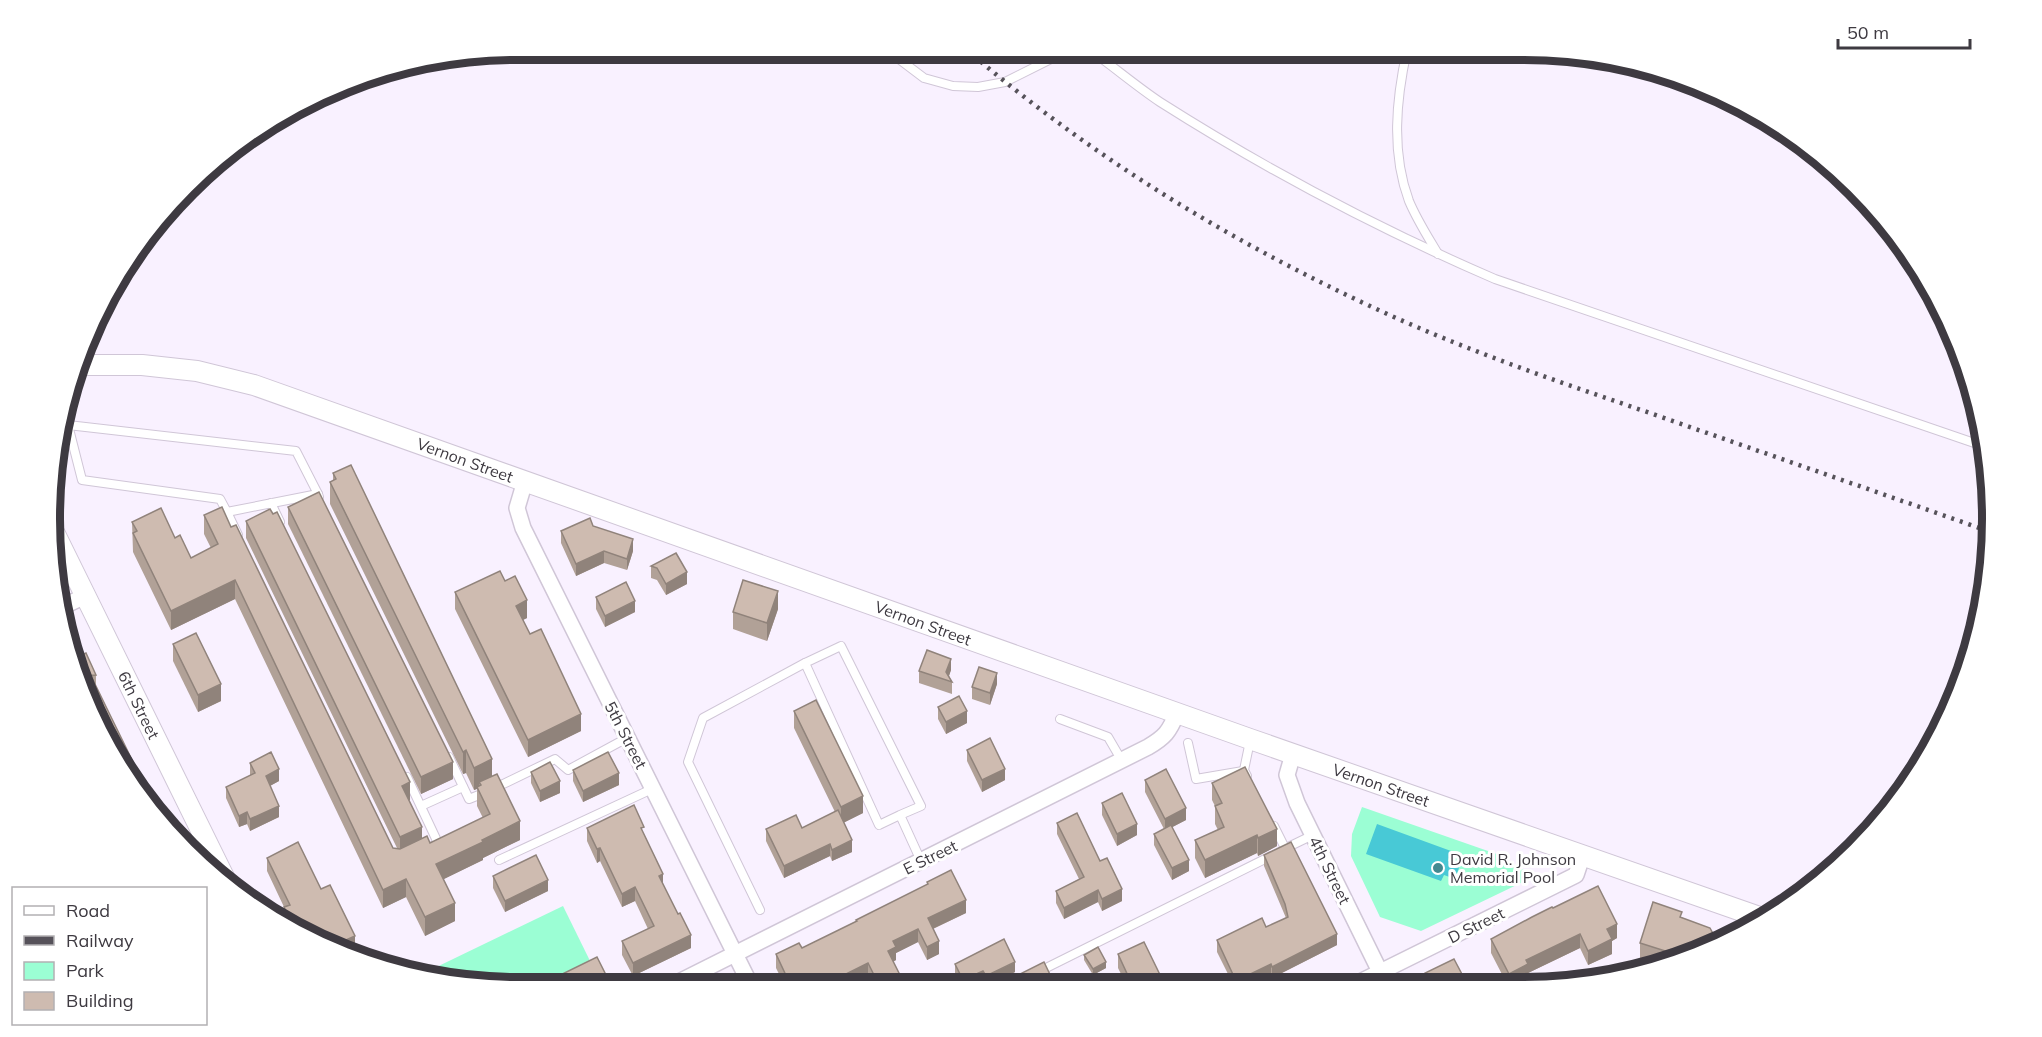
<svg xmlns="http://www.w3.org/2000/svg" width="2042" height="1037" viewBox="0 0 2042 1037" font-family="Mulish,sans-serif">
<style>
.green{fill:#9bfed4}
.water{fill:#48c9d6}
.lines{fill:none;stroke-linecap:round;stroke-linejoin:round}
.lane-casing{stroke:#d0c6d7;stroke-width:10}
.street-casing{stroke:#d0c6d7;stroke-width:18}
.secondary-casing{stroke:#d0c6d7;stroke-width:22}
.lane{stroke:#fff;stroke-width:8}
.street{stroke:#fff;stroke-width:15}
.secondary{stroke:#fff;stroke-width:20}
.rail{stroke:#56525a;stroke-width:4.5;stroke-dasharray:3 6;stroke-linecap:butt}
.wall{fill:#b1a197}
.shaded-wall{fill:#90837b}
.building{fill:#cebbb0;stroke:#90837b;stroke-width:1.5}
.poi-dot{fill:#428991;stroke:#fff;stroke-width:2}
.labels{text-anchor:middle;stroke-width:6;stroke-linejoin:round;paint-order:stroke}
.street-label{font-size:16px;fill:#3e3a41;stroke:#fff}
.poi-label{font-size:16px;fill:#3e3a41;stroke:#fff;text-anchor:start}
.rim{fill:none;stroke:#3e3a41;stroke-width:8}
</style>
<rect width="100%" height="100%" fill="#f9f1ff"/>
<g class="green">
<path d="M1362,807l146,51 -1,6 24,8 -2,7 -108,52 -41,-14 -29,-61 1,-22z"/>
<path d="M563,906l31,63 -35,17 -71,1 -68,-12z"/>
</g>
<path class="water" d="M1377,824l74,27 -3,10 12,4 -5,14 -11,-4 -3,6 -75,-27z"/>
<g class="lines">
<defs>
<g id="lane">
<path d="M887,50l37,28 29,8 25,1 27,-5 64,-32"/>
<path d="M1090,50c24,17 46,36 70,52 107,68 219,127 335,177l491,168"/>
<path d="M1407,50c-11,50 -16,102 2,151 8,19 19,36 29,53"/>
<path d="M271,503l9,19"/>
<path d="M227,512l-7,-13 -138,-19 -14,-55 228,26 22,43"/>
<path d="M238,535l-11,-23 91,-18 1,3"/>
<path d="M1060,719l48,18 14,24"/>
<path d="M1188,743l8,36 47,-8"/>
<path d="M449,757l20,42 15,-6"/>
<path d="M1247,776l-3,-6 6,-29"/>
<path d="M407,777l31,66 -4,2"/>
<path d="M495,788l60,-29 13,11 59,-32"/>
<path d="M421,806l42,-19"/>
<path d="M900,815l21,-9 -80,-160 -36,17 74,162 21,-10 21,46"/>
<path d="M1274,826l11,22"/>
<path d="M1284,849l29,-14"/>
<path d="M499,860l153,-71"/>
<path d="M760,910l-72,-148 15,-44 102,-55"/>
<path d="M1038,972l233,-116"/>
<path d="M1012,985l15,-7"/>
</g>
<g id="street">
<path d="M525,481l-8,27 6,20 228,458"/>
<path d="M62,607l23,-11"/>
<path d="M1293,754l-6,21 10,28 89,181"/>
<path d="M1356,984l220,-109 7,-21"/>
<path d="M671,986l477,-239c17,-10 21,-15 29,-34"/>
</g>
<g id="secondary">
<path d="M77,365h65l55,6 57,14 996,354 512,179"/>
<path d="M55,534l169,343"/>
</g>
</defs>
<use href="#lane" class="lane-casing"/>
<use href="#street" class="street-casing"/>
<use href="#secondary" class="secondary-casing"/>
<use href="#lane" class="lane"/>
<use href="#street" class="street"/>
<use href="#secondary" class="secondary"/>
<path class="rail" d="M967,50c122,105 259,189 405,257 90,42 184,74 278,106 114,40 227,79 341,119"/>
</g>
<g class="wall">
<path d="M333,473l159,303 28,64 -37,18v2l-40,19 12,42 -30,15 -19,-39 -23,11 -148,-309 -64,31 -38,-78 -1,-30 43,16 16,20 20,-10 -7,-14v-19l189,333h4l-151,-310v-17l164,279h-1l13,38 8,5 53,-25 -6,-12v-17l-3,1 -8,-17 -3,1 -133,-270v-22l3,-2z"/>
<path d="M288,507l165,272 -32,15 -133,-270z"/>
<path d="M593,526l40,25 -6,19 -23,-7 -28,13 -15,-33v-12z"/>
<path d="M676,553l11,31 -21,11 -9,-15 -6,-2v-12z"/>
<path d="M505,581l22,37 -4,2 58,111 -53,26 -73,-148v-17z"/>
<path d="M596,597l39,15 -30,15 -9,-18z"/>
<path d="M778,609l-11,32 -34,-12v-17z"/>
<path d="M173,644l48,57 -23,11 -25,-51z"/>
<path d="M77,657l19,18v12l2,39z"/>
<path d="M951,670l-2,6 3,6v12l-33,-11v-12z"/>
<path d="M997,684l-7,21 -18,-6v-12z"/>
<path d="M938,707l29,16 -21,11 -8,-15z"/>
<path d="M794,711l69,102 -20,10 9,29 -20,9 -2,-5 -46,22 -18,-37v-12l36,-1 33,-16 -41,-84z"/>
<path d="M967,750l38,30 -23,12 -15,-31z"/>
<path d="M250,763l29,18 -9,5 9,31 -29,14 -3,-7 -8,3 -13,-29v-11l24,-11z"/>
<path d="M573,770l46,15 -36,17 -10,-21z"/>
<path d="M531,772l29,21 -20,9 -9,-19z"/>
<path d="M1145,780l41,40 -14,7 17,44 -17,9 -18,-35v-11l10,-5 -19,-37z"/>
<path d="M1212,783l65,63 -19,10 -1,-3 -52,25 -10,-20v-18l23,-10 -3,-6v-18l-3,-6z"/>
<path d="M1102,803l35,32 -20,11 -15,-31z"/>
<path d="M1057,823l43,38 22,40 -20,10 -4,-9 -34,17 -8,-16v-12l23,-12 -22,-45z"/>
<path d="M587,828l57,7 19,49 28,64 -58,28 -11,-21v-14l26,-12 -13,-28 -13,6 -22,-46 -3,2 -10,-22z"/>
<path d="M1264,855l73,90 -65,33 -1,-3 -18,9h-20l-16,-32v-12l49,-13 20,-9 -22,-52z"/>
<path d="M267,858l54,31 34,60 -8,4 -36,-14 -27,-20v-12l-17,-36z"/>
<path d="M493,876l55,15 -43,21 -12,-24z"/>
<path d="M927,882l39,31 -33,16 6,25 -12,6 -9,-18 -22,11v7l-3,2 12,23h-33l-4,-8 -18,9h-65l-9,-18v-14l26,-6 54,-26v-2l71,-35z"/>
<path d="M1553,908l64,30 -5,3v13l-24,11 -8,-17 -52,25v5l-11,6h-10l-16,-31v-14z"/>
<path d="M1682,918l35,26 -14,8 -48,13 -15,-5v-17z"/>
<path d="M1118,954l47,31 -41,-5 -6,-12z"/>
<path d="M1084,955l22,13 -13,7 -9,-15z"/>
<path d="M955,964l60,8 -26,13h-4l-2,-4 -9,4h-13l-6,-11z"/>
<path d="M1425,973l40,11h-40z"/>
<path d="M1018,975l37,10h-37z"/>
</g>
<g class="shaded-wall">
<path d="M633,539v12l-6,19v-11z"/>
<path d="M604,551v12l-28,13v-12z"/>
<path d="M687,572v12l-21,11v-11z"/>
<path d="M235,580v19l-64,31v-19z"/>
<path d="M778,591v18l-11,32v-18z"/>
<path d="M527,600v18l-11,5v-17z"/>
<path d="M635,601v11l-30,15v-11z"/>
<path d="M951,659v11l-4,11 -1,-9z"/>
<path d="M997,673v11l-7,21v-12z"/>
<path d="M221,684v17l-23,11v-17z"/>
<path d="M967,711v12l-21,11v-12z"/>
<path d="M581,714v17l-53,26v-17z"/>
<path d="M466,750v23l-3,1v-22z"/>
<path d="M492,759v23h-13v6l-5,2v-22z"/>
<path d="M453,762v17l-32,15v-17z"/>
<path d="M279,769v12l-13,7v-12z"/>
<path d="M1005,769v11l-23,12v-12z"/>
<path d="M619,773v12l-36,17v-11z"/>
<path d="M560,781v12l-20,9v-11z"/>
<path d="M410,782v18l-8,3v-17z"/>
<path d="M863,796v17l-22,11v-17z"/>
<path d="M279,806v11l-29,14v-12z"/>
<path d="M1186,808v12l-21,11v-12z"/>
<path d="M247,812v12l-8,3v-11z"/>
<path d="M520,821v19l-37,18v2l-47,23v-19l46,-24z"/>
<path d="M1137,824v11l-20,11v-12z"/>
<path d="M422,827v17l-22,10v-17z"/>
<path d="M1277,829v17l-19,10v-18z"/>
<path d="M1257,835v18l-52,25v-18z"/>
<path d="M852,840v12l-20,9v-11z"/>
<path d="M830,844v12l-46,22v-12z"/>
<path d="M600,848v13l-3,2v-14z"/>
<path d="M1189,860v11l-17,9v-12z"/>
<path d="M663,874v13l-4,-11z"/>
<path d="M406,879v18l-23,11v-18z"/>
<path d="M548,880v11l-43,21v-11z"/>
<path d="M635,887v14l-13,6v-13z"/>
<path d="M1122,889v12l-20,10v-12z"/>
<path d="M1098,890v12l-34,17v-11z"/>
<path d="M966,900v13l-38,18v-13z"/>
<path d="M455,903v18l-30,15v-19z"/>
<path d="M1617,924v14l-5,3v13l-24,11v-14l19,-22z"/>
<path d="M918,929v13l-22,11v7l-8,4v-13l5,-10z"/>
<path d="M1337,934v11l-65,33v-11z"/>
<path d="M1580,934v14l-52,25v5l-11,6h-8v-10l17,-14z"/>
<path d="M691,935v13l-58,28v-13z"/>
<path d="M355,936v13l-8,4 -8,-3v-7z"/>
<path d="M939,941v13l-12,6v-13z"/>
<path d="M1717,941v3l-14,8 -17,4z"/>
<path d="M1015,962v10l-26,13h-3v-9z"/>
<path d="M1106,962v6l-13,7v-6z"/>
<path d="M868,963v14l-18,9h-28z"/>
<path d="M1271,964v11l-18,9h-17v-3z"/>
<path d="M983,971v10l-9,4h-11v-5z"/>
<path d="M607,977v9h-18z"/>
</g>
<g class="building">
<path d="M351,465l141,294 -18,9 -8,-18 -3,2 -133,-270 6,-3 -3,-6z"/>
<path d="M319,492l134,270 -32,15 -133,-270z"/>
<path d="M222,507l9,20 5,-2 157,323 7,1 27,-13 3,7 60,-29 -13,-27 4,-2 -2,-3 18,-8 23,47 -38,19 1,2 -47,22 19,39 -30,14 -19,-38 -23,11 -148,-310 -64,31 -38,-78 4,-2 -5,-9 29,-14 14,30 5,-3 11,23 27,-14 -14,-29z"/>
<path d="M270,509l3,5 4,-2 133,270 -8,4 20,41 -22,10 -154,-316z"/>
<path d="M590,518l3,8 40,13 -6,20 -23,-8 -28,13 -15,-33z"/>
<path d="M676,553l11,19 -21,12 -9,-16 -6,-2z"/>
<path d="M500,571l5,10 10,-5 12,24 -11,6 14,28 11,-5 40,85 -53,26 -73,-148z"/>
<path d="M743,580l35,11 -11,32 -34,-11z"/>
<path d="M626,582l9,19 -30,15 -9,-19z"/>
<path d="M196,633l25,51 -23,11 -25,-51z"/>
<path d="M927,650l24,9 -5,13 6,10 -33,-11z"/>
<path d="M86,653l10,22 -13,1 -6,-19z"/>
<path d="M979,667l18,6 -7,20 -18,-6z"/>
<path d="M93,680l60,123 -55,-77 -13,-42z"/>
<path d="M959,696l8,15 -21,11 -8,-15z"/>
<path d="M816,700l47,96 -22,11 -47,-96z"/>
<path d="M990,738l15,31 -23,11 -15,-30z"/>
<path d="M271,752l8,17 -13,7 13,30 -29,13 -3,-7 -8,4 -13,-29 29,-14 -5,-10z"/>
<path d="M608,752l11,21 -36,18 -10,-21z"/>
<path d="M550,762l10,19 -20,10 -9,-19z"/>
<path d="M1245,767l32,62 -19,9 -1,-3 -52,25 -10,-20 29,-13 -9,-21 7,-3 -10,-20z"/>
<path d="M1166,769l20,39 -21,11 -20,-39z"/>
<path d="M1122,793l15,31 -20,10 -15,-31z"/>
<path d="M634,805l10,22 -3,1 22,46 -4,2 19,38 2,-1 11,22 -58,28 -11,-22 32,-15 -19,-39 -13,7 -22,-46 -3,1 -10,-21z"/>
<path d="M838,810l14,30 -20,10 -2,-6 -46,22 -18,-37 30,-14 6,13z"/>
<path d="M1077,813l23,48 7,-3 15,31 -20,10 -4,-9 -34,18 -8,-17 28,-14 -27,-54z"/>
<path d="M1171,825l18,35 -17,8 -18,-34z"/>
<path d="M298,842l23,47 9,-4 25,51 -16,7 4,8 -32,-12 -7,-5 -2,-5 -3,2 -6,-5 -9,-19 6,-2 -23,-47z"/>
<path d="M1291,842l46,92 -65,33 -1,-3 -35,17 -19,-41 45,-22 4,9 22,-10 -3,-13 -21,-49z"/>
<path d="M536,855l12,25 -43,21 -12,-25z"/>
<path d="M951,870l15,30 -38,18 11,23 -12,6 -9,-18 -25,12 3,6 -8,4 17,34h-26l-11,-22 -46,23h-31l-15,-32 23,-11 3,5 55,-27 -1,-1 72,-36 -1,-2z"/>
<path d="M1598,886l19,38 -10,5 5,10 -24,12 -8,-17 -54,26 2,4 -19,10 -18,-35 41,-22 20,-10 1,1z"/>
<path d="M1653,902l29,10 -2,5 30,11 7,13 -33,16 -44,-14z"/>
<path d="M1004,939l11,23 -29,14 -3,-5 -20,9 -8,-16z"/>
<path d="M1144,942l21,43h-50l14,-7 -11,-24z"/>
<path d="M1098,947l8,15 -13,7 -9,-14z"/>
<path d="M597,957l10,20 -18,9h-33l-4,-7z"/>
<path d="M1454,959l11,21 -8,4h-27l-5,-11z"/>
<path d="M1044,962l11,23h-32l-5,-10z"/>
<path d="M1595,973l3,7 -14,4h-6l-1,-3z"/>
</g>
<circle class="poi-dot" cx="1438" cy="868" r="6"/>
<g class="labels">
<g class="street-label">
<text transform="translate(465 460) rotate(20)" y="6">Vernon Street</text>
<text transform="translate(923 623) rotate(20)" y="6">Vernon Street</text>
<text transform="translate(139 705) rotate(64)" y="6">6th Street</text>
<text transform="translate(626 735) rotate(63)" y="6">5th Street</text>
<text transform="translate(1381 785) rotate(19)" y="6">Vernon Street</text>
<text transform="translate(930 857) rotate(-26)" y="6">E Street</text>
<text transform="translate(1330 870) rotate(64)" y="6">4th Street</text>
<text transform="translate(1476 925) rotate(-26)" y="6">D Street</text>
</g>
<g class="poi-label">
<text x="1450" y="865">David R. Johnson<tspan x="1450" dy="18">Memorial Pool</tspan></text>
</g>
</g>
<path d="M0 0H2042V1037H0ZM518 60H1524A458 458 0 0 1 1982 518V519A458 458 0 0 1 1524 977H518A458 458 0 0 1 60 519V518A458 458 0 0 1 518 60Z" fill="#fff" fill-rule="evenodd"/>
<path class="rim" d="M518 60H1524A458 458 0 0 1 1982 518V519A458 458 0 0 1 1524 977H518A458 458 0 0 1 60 519V518A458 458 0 0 1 518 60Z"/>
<rect x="12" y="887" width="195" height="138" fill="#ffffff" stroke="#b2b0b3" stroke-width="1.5"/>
<rect x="24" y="906" width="30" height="9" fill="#ffffff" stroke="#b2b0b3" stroke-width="1.5"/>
<text x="66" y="917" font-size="18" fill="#3e3a41">Road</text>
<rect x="24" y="936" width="30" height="9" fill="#56525a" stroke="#b2b0b3" stroke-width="1.5"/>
<text x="66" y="947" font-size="18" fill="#3e3a41">Railway</text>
<rect x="24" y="962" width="30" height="18" fill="#9bfed4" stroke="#b2b0b3" stroke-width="1.5"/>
<text x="66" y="977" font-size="18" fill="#3e3a41">Park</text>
<rect x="24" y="992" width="30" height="18" fill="#cebbb0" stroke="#b2b0b3" stroke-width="1.5"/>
<text x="66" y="1007" font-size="18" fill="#3e3a41">Building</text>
<path d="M1838 39v9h132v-9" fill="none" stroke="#3e3a41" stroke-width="3"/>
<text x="1847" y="39" font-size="18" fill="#3e3a41" stroke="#ffffff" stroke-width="4.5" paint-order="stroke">50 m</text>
</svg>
